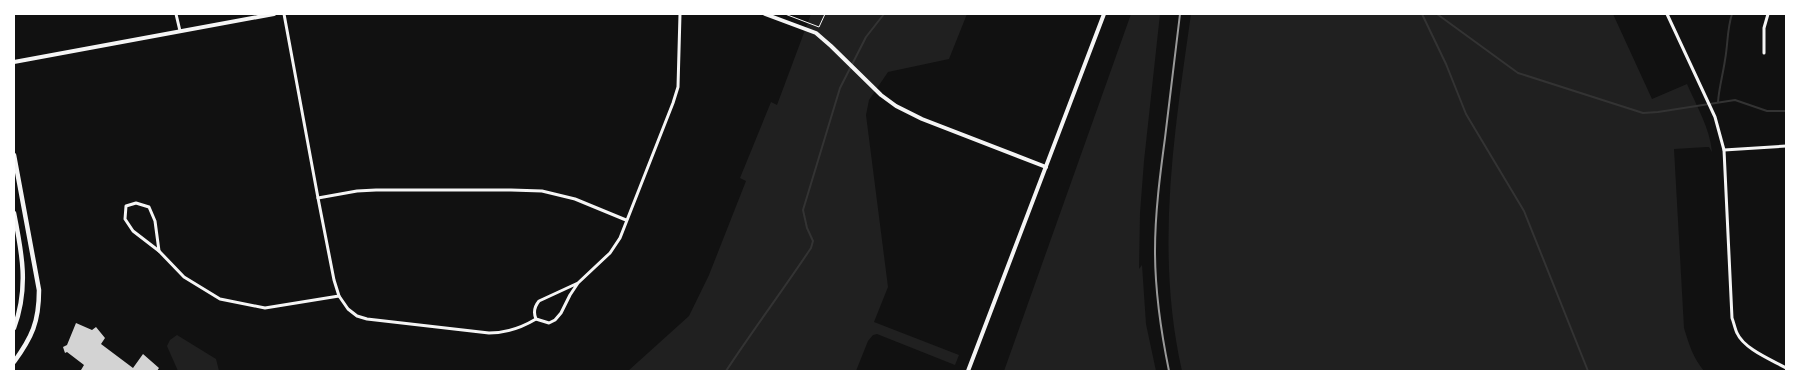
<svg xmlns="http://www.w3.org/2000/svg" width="1800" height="385" viewBox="0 0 1800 385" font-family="'Varela Round',sans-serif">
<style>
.green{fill:#202020}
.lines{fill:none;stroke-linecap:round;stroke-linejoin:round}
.stream{stroke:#333;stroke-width:2}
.building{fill:#d3d3d3}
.path{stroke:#f5f5f5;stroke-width:1}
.minor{stroke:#f5f5f5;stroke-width:3}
.tertiary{stroke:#f5f5f5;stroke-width:4}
.secondary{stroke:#f5f5f5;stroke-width:4.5}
.rail{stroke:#9a9a9a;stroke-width:2}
</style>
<rect width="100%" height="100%" fill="#111"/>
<g class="green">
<path d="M811,14h156l-18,45 -61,13 -19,28 -3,15 22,172 -14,35 85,33 -4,10 -78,-31 -4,1 -5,6 -12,30h-228l61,-55 20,-41 37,-94 -6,-3 31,-76 6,3z"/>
<path d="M1131,14h29l-16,147 -4,52 -1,56 3,-4 4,59 10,47h-152z"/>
<path d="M1191,14h422l39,85 35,-15c9,21 23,44 25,68l-3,-5h-3l-32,2 10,179c5,16 9,30 20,43h-522c-27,-120 -8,-237 9,-357z"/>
<path d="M177,335l39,24 3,12h-41l-11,-25 3,-6z"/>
</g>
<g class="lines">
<g class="stream">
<path d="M1422,14l24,50 20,50 58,97 64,160"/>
<path d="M1437,14l81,59 125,40 15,-1 77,-12 32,11h19"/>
<path d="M1718,102c1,-14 5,-28 7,-42 3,-16 2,-31 7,-46"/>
<path d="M726,371c27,-41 57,-81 85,-123l2,-7 -6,-13 -4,-18 37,-122 26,-51 18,-23"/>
</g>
</g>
<path class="building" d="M76,323l16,7 4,-3 9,11 -4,6 32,24 10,-14 16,14 -2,3h-75l-1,-1 3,-5 -17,-13 -2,1 -2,-6 4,-2z"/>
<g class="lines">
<path class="path" d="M785,14l34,13 6,-13"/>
<g class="minor">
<path d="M176,14l4,17"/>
<path d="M284,14l34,184 39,-7 19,-1h135l31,1 33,8 51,21"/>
<path d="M1667,14l48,103 9,33 8,168c2,5 3,11 5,15 7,16 35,27 49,35"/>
<path d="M1764,53v-25l4,-14"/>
<path d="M1724,150l62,-4"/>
<path d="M318,198l16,82 5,16 9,13 9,7 10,3 122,14c18,0 32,-5 47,-14"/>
<path d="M136,203l13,4 6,14 4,30 -26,-20 -8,-12 1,-13z"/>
<path d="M159,251l25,26 36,22 45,9 74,-12"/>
<path d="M578,283l-8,12 -9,18 -6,7 -6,3 -13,-4c-3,-7 -2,-12 3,-18l39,-18 32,-30 10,-15 53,-135 5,-16 2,-73"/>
</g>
<g class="tertiary">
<path d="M765,14l51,19 15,13 50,49 15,11 26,13 124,48"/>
<path d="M14,62l260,-48"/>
<path d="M968,371l136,-357"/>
</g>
<g class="secondary">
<path d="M14,155l25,135c0,32 -7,47 -25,72"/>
<path d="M14,213c8,40 15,75 0,115"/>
</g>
<path class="rail" d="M1169,371c-8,-39 -14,-79 -14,-120 0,-38 5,-76 10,-113 5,-42 10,-83 15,-124"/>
</g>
<rect width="1800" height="385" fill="none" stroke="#ffffff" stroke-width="30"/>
</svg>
